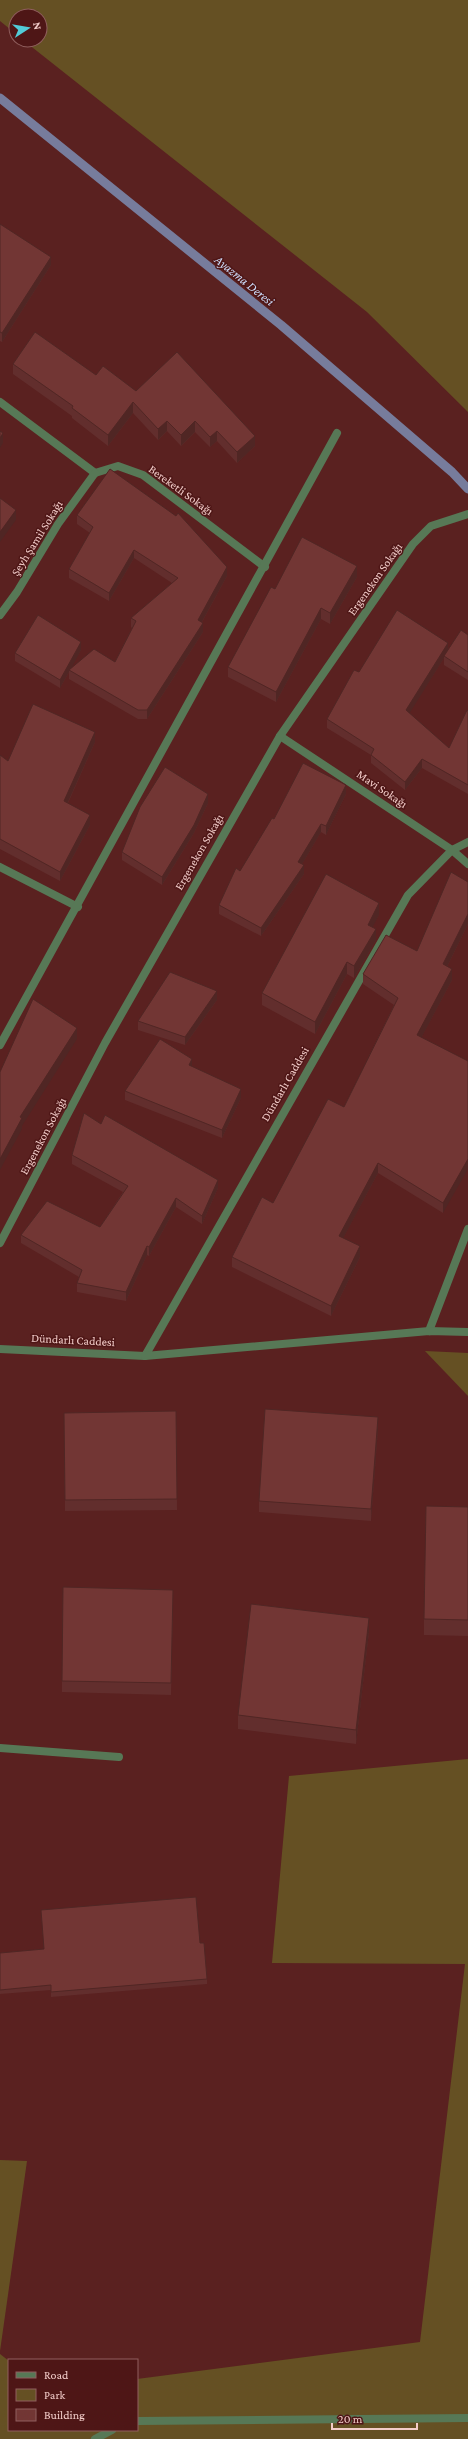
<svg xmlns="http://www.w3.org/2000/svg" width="468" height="2439" viewBox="0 0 468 2439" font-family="'Crimson Pro',serif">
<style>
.green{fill:#655023}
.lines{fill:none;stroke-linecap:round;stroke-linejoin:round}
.stream{stroke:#777c9c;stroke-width:9}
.street{stroke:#577856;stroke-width:8}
.wall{fill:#622e2d}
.shaded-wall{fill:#502624}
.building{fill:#723634;stroke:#502624}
.labels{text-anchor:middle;stroke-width:3;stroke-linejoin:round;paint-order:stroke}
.street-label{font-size:12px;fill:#f2ccc9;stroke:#4e1616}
.water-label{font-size:13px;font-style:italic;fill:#cedefc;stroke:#4e1616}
</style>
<rect width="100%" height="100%" fill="#5a2120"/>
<g class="green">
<path d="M0,0h468v412l-101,-100 -344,-272h17v-24h-24v18l-16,-13z"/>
<path d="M425,1351l43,2v43z"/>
<path d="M468,1759v680h-468v-85l9,7v69h128v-51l283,-37 45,-378 -193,-1 17,-187z"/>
<path d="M0,2160l27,1 -27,190z"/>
</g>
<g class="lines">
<path class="stream" d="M0,98l281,227 171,147 16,17"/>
<g class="street">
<path d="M0,402l95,71"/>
<path d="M95,473l23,-7 25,9 122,92"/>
<path d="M0,615l17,-23 41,-68 37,-51"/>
<path d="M280,736l172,114 16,14"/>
<path d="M0,867l78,40"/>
<path d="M0,1045l337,-612"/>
<path d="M0,1243l105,-200 175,-307 133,-192 18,-18 37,-12"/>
<path d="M429,1331l39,-102"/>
<path d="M0,1349l145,7 263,-461 44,-45 16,-8"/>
<path d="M145,1356l284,-25 39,1"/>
<path d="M0,1748l119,9"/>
<path d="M137,2421l331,-3"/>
<path d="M95,2439l17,-9"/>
</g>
</g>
<g class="wall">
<path d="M0,224l51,41 -49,77 -2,-1z"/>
<path d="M13,364l83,11 40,16 119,55 -18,17 -20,-22 -7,6 -15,-15 -14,14 -14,-15 -9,9 -25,-27 -25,33 -36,-28v-2l-59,-42z"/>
<path d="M77,515l150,61 -25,46 1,10 -56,87h-9l-69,-40v-7l-9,16 -45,-27v-8l66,-3 -11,19 45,-7 17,-34 -1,-1v-9l41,-35 -38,-25 -25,43 -40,-23v-9l21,-36 -13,-9z"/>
<path d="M357,577l-27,47 -9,-5 -45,83 -48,-25v-10l47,-78z"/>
<path d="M468,635v45l-24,-15v-7l-35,55 40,35 19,-37v83l-46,-26 -17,22 -34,-27v-8l-44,-27v-9l121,-69z"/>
<path d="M95,742l-27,61 22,22 -30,56 -60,-32v-94l8,6z"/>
<path d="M346,794l-20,41 -5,-3 -19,32 2,10 -43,62 -42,-22v-9l55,-86z"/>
<path d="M208,803l-14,30 -32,52 -40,-25v-8z"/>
<path d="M468,882v42l-21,43 5,13 -31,58 47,23 -25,152 -65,-40 -35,65 17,19 -29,59 -99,-49v-10l41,-54 71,-96 50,-102 -31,-21v-10l54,-23z"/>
<path d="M379,915l-7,12 4,13 -22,38 -7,-4 -32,60 -53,-29v-12z"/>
<path d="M217,1000l-32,45 -47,-15v-9z"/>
<path d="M125,1091l116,7 -19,40 -97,-38z"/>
<path d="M101,1124l117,64 -16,36 -26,-17 -27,49 -2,-1 -21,46 -49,-9v-9l2,-6 -58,-34v-8l79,-8 23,-35 -51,-28v-9z"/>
<path d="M176,1411l1,99 -112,1 -1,-98z"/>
<path d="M378,1429l-7,92 -112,-9v-11z"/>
<path d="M468,1507v129l-44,-1v-16z"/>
<path d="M173,1601l-2,94 -109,-3v-11z"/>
<path d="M369,1632l-13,112 -118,-15v-14z"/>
<path d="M41,1910l159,33 7,36v5l-156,13v-7l-51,4v-41l44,-4z"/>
</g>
<g class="shaded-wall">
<path d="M51,257v8l-49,77v-9z"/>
<path d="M133,402v11l-25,33v-11z"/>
<path d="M167,421v10l-9,9v-11z"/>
<path d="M195,421v11l-14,14v-11z"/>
<path d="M217,431v10l-7,6v-10z"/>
<path d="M3,433v10l-3,5v-10z"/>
<path d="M255,436v10l-18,17v-11z"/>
<path d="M16,510v10l-16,22v-10z"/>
<path d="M134,550v8l-25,43v-8z"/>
<path d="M357,566v11l-27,47v-11z"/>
<path d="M227,567v9l-29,53v-9z"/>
<path d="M321,608v11l-45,83v-10z"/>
<path d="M203,623v9l-56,87v-9z"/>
<path d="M81,642v8l-11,21 -1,-1v2l-9,16v-8z"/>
<path d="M448,643v8l-4,5v2l-38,61v-9z"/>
<path d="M95,732v10l-31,69v-10z"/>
<path d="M422,759v9l-17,22v-8z"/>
<path d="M346,785v9l-20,41v-9z"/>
<path d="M208,794v9l-14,30 -32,52v-8z"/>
<path d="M90,815v10l-30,56v-9z"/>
<path d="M321,824v8l-23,39v-9z"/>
<path d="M304,865v9l-43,62v-8z"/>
<path d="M379,903v12l-11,21v-11z"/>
<path d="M468,914v10l-25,51v-11z"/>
<path d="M376,929v11l-22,38v-12z"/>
<path d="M347,962v12l-32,60v-12z"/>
<path d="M452,969v11l-35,66v-11z"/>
<path d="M217,991v9l-32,45v-8z"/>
<path d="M77,1028v11l-55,87v3l-22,41v-11l20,-42z"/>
<path d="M192,1059v9l-3,-3z"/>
<path d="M241,1089v9l-19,40v-8z"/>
<path d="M468,1159v10l-25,44v-10z"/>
<path d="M378,1163v10l-39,73v-10z"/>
<path d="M218,1180v8l-16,36v-8z"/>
<path d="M176,1198v9l-27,49v-9z"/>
<path d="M147,1246v9l-21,46v-9z"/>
<path d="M360,1246v11l-29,59v-10z"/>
<path d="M378,1417v12l-7,92v-12z"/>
<path d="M369,1618v14l-13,112v-14z"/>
</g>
<g class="building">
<path d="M0,224l51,33 -49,76 -2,-1z"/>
<path d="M35,332l61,43 7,-9 33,25 41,-39 78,84 -18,16 -20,-21 -7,6 -15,-16 -14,14 -14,-14 -9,8 -25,-27 -25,33 -36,-27 1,-2 -60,-42z"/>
<path d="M0,431l3,2 -3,5z"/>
<path d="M110,469l66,47 2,-3 49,54 -29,53 5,3 -56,87h-9l-69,-40 25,-21 21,13 21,-41 -5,-3 47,-40 -44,-28 -25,43 -40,-24 24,-42 -16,-12z"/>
<path d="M0,498l16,12 -16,22z"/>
<path d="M302,537l55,29 -27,47 -9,-5 -45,84 -48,-25 43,-80 4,2z"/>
<path d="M397,610l51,33 -42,67 43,38 18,-38 1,1v74l-46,-26 -17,23 -34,-27 3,-6 -47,-30 27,-49 5,2z"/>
<path d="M38,615l43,27 -21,38 -45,-27z"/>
<path d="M461,630l7,5v37l-24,-16z"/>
<path d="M33,704l62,28 -31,69 26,14 -30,57 -60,-33v-84l8,6z"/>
<path d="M303,763l43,22 -20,41 -5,-2 -23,38 6,3 -43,63 -42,-23 17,-37 4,3 32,-53 2,1z"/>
<path d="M165,767l43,27 -14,31 -32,52 -40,-25 18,-45z"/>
<path d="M451,872l17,10v32l-25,50 9,5 -35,66 51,26v98l-25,44 -65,-40 -39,73 21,10 -29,60 -99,-49 30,-60 11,6 55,-104 16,8 54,-109 -35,-24 23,-39 31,16z"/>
<path d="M326,874l53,29 -11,22 8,4 -22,37 -7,-4 -32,60 -53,-29z"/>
<path d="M170,972l47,19 -32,46 -47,-16z"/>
<path d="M33,999l44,29 -57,89 2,1 -22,41v-87z"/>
<path d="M160,1039l32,20 -3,6 52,24 -19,41 -97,-39z"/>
<path d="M84,1113l17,11 4,-9 113,65 -16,36 -26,-18 -27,49 -2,-1 -21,46 -49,-9 5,-13 -61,-35 26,-34 53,26 28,-41 -56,-31z"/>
<path d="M265,1409l113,8 -7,92 -112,-8z"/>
<path d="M176,1411l1,88 -112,1 -1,-87z"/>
<path d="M426,1506l42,1v113l-44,-1z"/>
<path d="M63,1587l110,3 -2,93 -109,-2z"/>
<path d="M251,1604l118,14 -13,112 -118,-15z"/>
<path d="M196,1897l4,46h4l3,36 -156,13v-7l-51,5v-37l44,-4 -3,-39z"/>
</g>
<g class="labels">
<g class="street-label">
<text transform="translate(181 490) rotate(36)" y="4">Bereketli Sokağı</text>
<text transform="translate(37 538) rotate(-58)" y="4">Şeyh Şamil Sokağı</text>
<text transform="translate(375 579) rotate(-55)" y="4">Ergenekon Sokağı</text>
<text transform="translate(382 789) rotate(34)" y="4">Mavi Sokağı</text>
<text transform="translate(199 852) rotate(-60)" y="4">Ergenekon Sokağı</text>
<text transform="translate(285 1084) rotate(-60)" y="4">Dündarlı Caddesi</text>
<text transform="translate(43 1136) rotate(-62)" y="4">Ergenekon Sokağı</text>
<text transform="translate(73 1340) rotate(3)" y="4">Dündarlı Caddesi</text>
</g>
<g class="water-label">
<text transform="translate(245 280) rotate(39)" y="5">Ayazma Deresi</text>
</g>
</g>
<rect x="8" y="2359" width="130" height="72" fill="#4e1616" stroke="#905f5e"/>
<rect x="16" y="2372" width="20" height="6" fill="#577856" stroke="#905f5e"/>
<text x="44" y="2379" font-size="12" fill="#f2ccc9">Road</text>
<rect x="16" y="2389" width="20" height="12" fill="#655023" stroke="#905f5e"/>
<text x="44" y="2399" font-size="12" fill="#f2ccc9">Park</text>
<rect x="16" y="2409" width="20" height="12" fill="#723634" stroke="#905f5e"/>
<text x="44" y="2419" font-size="12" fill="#f2ccc9">Building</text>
<g transform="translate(28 28) rotate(78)"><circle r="19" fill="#4e1616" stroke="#905f5e"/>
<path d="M0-3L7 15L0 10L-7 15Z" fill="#52cbd7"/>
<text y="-6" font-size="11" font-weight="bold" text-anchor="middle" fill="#f2ccc9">N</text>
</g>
<path d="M332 2423v6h85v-6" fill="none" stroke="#f2ccc9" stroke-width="2"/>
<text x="338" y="2423" font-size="12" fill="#f2ccc9" stroke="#4e1616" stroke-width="3" paint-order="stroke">20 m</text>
</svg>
